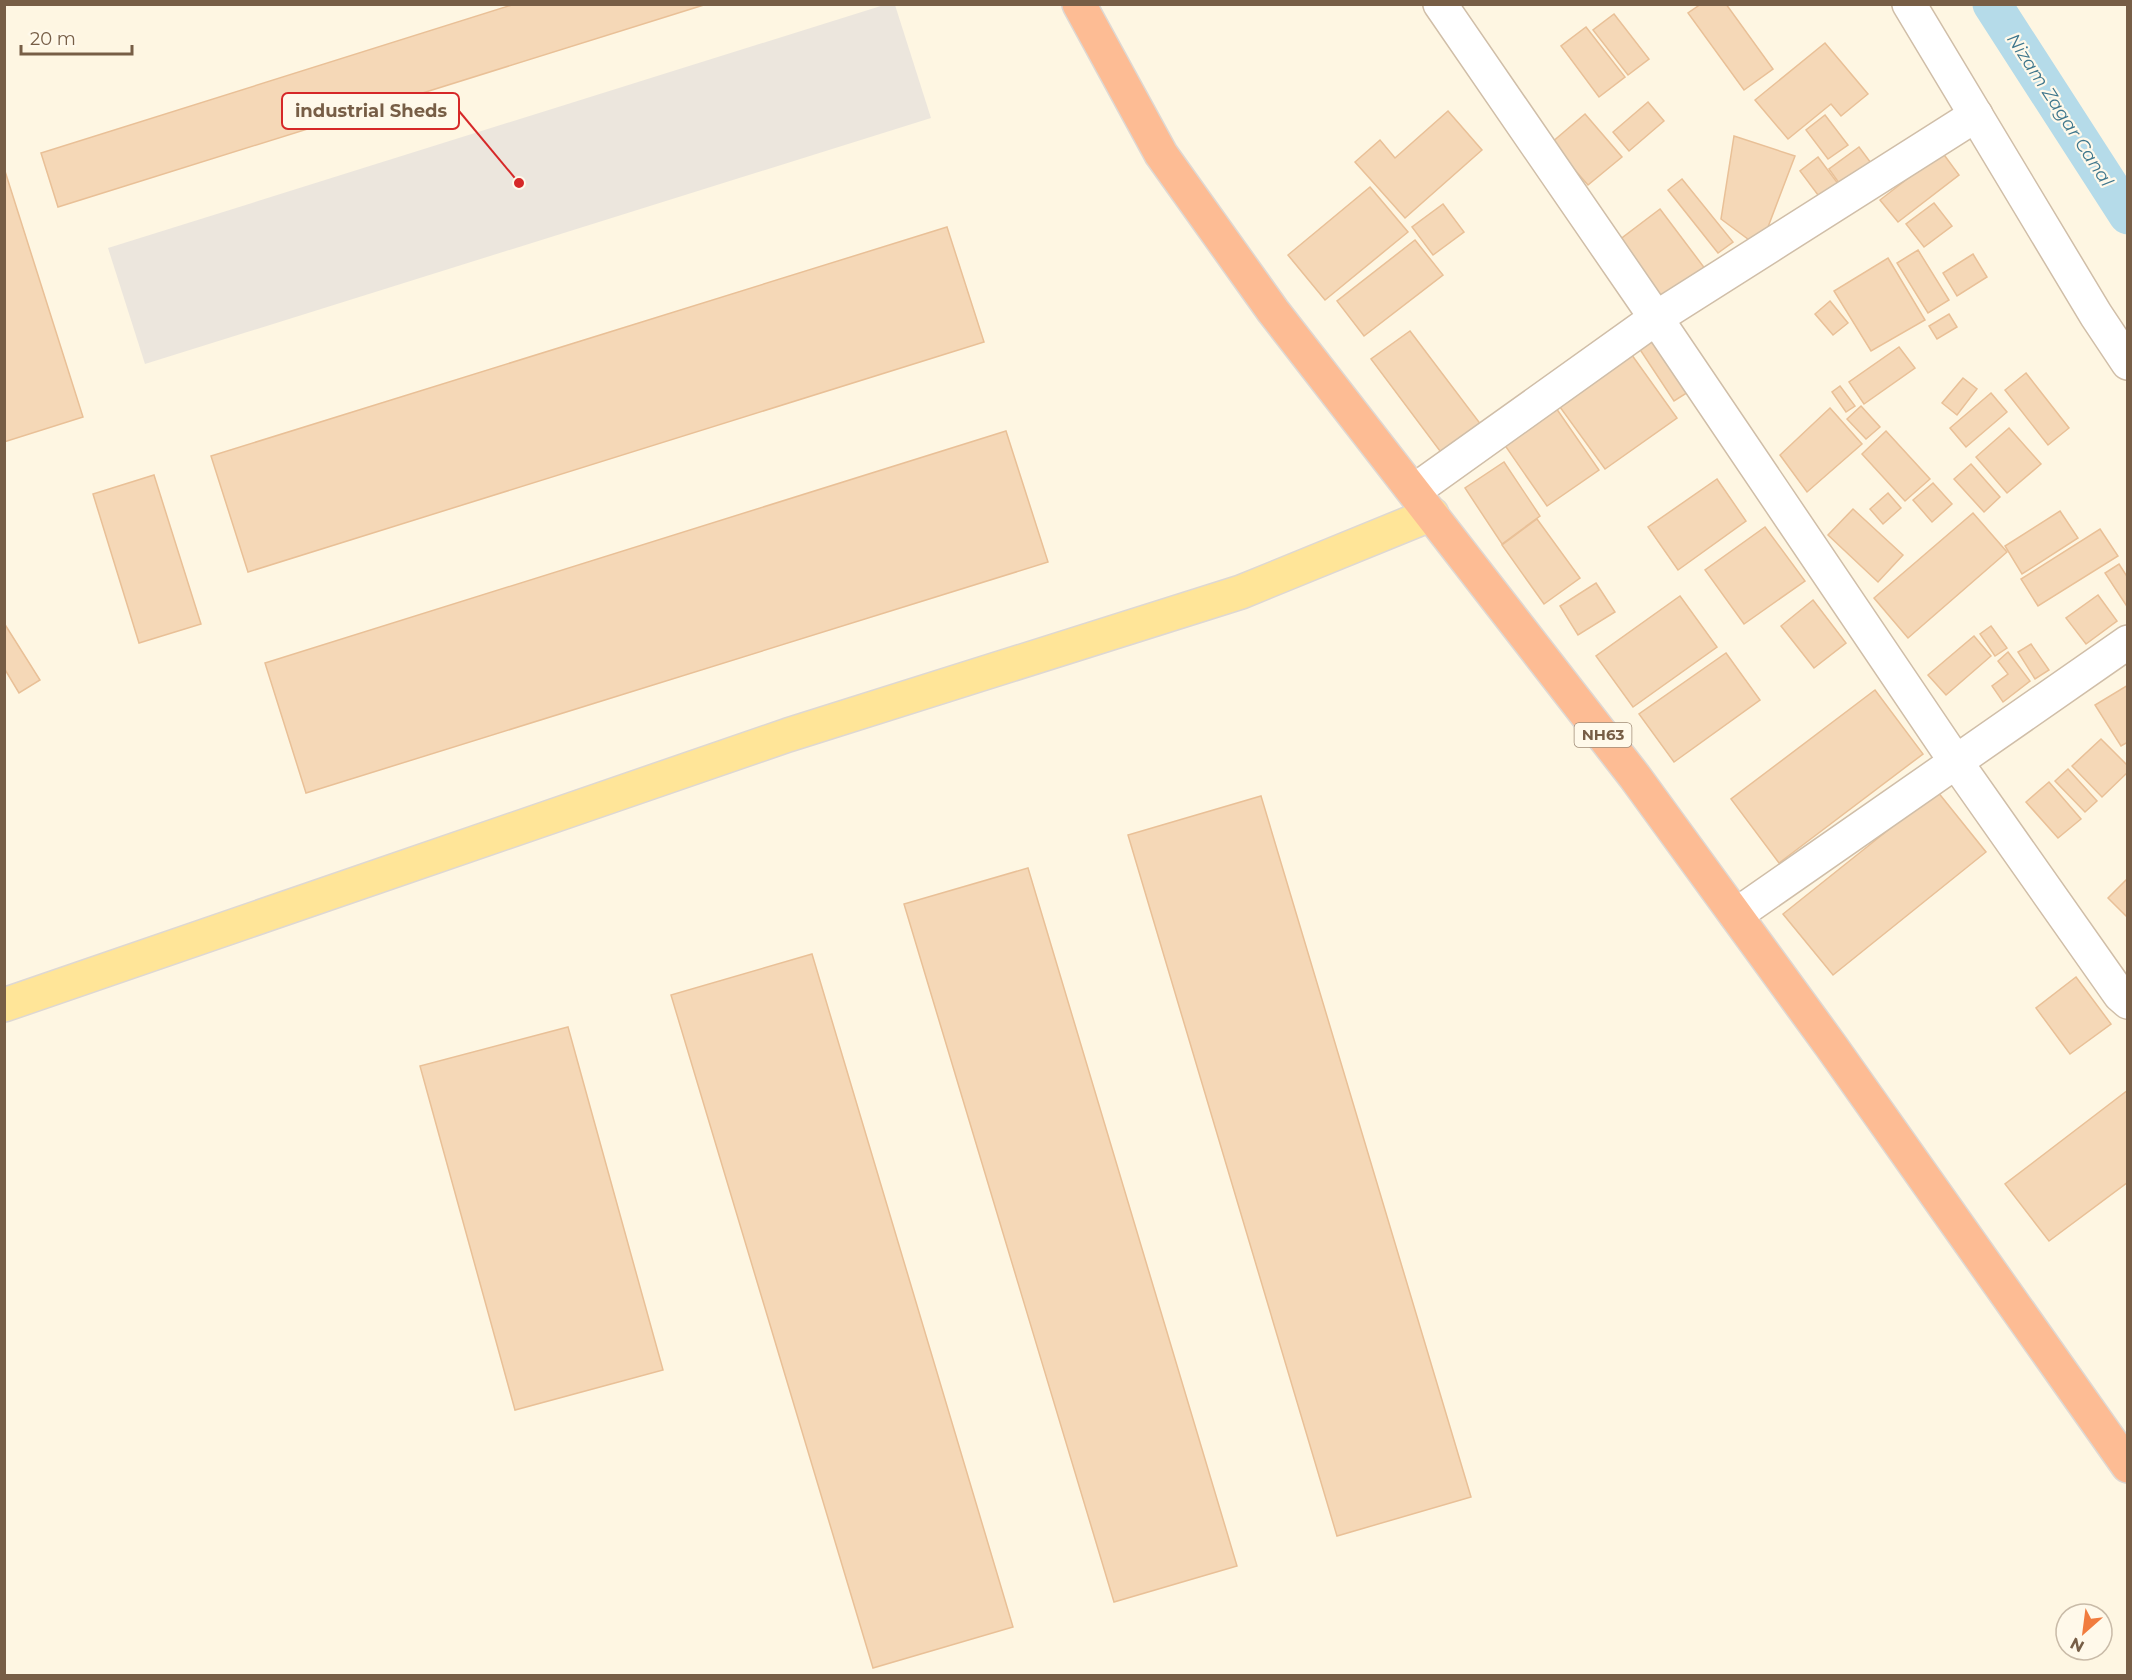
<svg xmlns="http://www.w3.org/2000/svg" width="2132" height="1680" viewBox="0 0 2132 1680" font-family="Montserrat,sans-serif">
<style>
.industrial{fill:#ece6dd}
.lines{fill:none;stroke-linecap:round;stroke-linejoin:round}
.canal{stroke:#b5dbe9;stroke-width:39}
.building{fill:#f5d8b7;stroke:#e9c097;stroke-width:1.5}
.minor-casing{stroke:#d0bea8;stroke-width:36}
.major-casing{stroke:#ded8d3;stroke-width:36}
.highway-casing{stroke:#ded8d3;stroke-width:36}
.minor{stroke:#fff;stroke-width:33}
.major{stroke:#ffe598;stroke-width:33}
.highway{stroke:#fdbc94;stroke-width:33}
.labels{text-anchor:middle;stroke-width:4.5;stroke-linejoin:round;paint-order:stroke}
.shield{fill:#fff9ea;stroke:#a08c77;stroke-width:1.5}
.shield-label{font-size:15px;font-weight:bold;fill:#775e46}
.water-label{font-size:18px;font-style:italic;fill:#3e768c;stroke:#fff9ea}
.leader{fill:none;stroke:#d62828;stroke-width:2}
.callout-dot{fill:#d62828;stroke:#fff9ea;stroke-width:2}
.callout{fill:#fff9ea;stroke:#d62828;stroke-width:2}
.callout-label{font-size:18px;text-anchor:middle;font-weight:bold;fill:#775e46}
</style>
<rect width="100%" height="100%" fill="#fef6e2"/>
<path class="industrial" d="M884,5h11l36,113 -786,246 -37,-116z"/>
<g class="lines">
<path class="canal" d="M1992,4l136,211"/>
</g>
<g class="building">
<path d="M515,4h192l-649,203 -17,-54z"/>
<path d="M1701,4h25l47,65 -29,21 -56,-77z"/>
<path d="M1614,14l35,45 -21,16 -35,-45z"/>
<path d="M1586,27l39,50 -26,20 -38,-51z"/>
<path d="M1825,43l43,51 -27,22 -10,-12 -43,35 -33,-39z"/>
<path d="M1648,102l16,19 -35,30 -16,-19z"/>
<path d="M1448,111l34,39 -77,68 -50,-56 25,-22 15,18z"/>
<path d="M1585,114l37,43 -34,28 -37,-42z"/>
<path d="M1825,115l23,30 -20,14 -22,-29z"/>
<path d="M1734,136l61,20 -35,92 -39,-29z"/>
<path d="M1859,147l15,20 -30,23 -15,-21z"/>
<path d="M1942,152l17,23 -61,47 -18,-22z"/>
<path d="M1818,157l24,32 -18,14 -24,-32z"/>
<path d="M4,168l79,249 -79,25z"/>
<path d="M1682,179l51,63 -15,11 -50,-63z"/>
<path d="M1370,187l38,45 -83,68 -37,-45z"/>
<path d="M1934,203l18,23 -28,21 -18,-23z"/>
<path d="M1443,204l21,28 -31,23 -21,-28z"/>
<path d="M1660,209l46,61 -50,38 -46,-61z"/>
<path d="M947,227l37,115 -736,230 -37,-116z"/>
<path d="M1415,240l28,35 -79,61 -27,-35z"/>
<path d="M1918,250l31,50 -21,13 -31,-50z"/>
<path d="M1973,254l14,23 -30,19 -14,-23z"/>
<path d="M1888,258l37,62 -54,31 -37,-60z"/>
<path d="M1830,301l18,22 -15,12 -18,-21z"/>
<path d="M1949,314l8,13 -20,12 -8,-13z"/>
<path d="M1652,327l41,62 -19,12 -41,-62z"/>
<path d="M1410,331l75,99 -39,29 -75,-100z"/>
<path d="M1899,347l16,21 -51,36 -15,-22z"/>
<path d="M1629,351l48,67 -72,51 -48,-66z"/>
<path d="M2026,373l43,55 -21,17 -43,-55z"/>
<path d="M1963,378l14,11 -20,26 -15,-12z"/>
<path d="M1840,386l15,20 -9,6 -14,-20z"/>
<path d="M1991,393l16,19 -41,35 -16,-19z"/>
<path d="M1861,406l19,21 -14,12 -19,-20z"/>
<path d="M1556,408l43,62 -52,36 -43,-62z"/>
<path d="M1830,408l32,36 -55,48 -27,-37z"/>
<path d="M2009,428l32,36 -34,29 -31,-36z"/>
<path d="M1006,431l42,131 -742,231 -41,-130z"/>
<path d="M1886,431l44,48 -25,22 -43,-47z"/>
<path d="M1504,462l36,54 -38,28 -37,-56z"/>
<path d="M1971,464l29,33 -16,15 -30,-33z"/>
<path d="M154,475l47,149 -62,19 -46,-149z"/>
<path d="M1717,479l29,42 -68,49 -30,-43z"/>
<path d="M1933,483l19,21 -20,18 -19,-22z"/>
<path d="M1888,493l13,15 -18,16 -13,-15z"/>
<path d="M1853,509l50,46 -25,27 -50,-47z"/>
<path d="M2060,511l18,27 -56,36 -17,-28z"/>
<path d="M1973,513l34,39 -99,86 -34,-40z"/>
<path d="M1537,519l43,59 -36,26 -42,-59z"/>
<path d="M1765,527l40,54 -61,43 -39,-54z"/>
<path d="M2100,529l18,27 -80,50 -17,-27z"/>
<path d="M2119,564l9,14v30l-23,-35z"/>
<path d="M1596,583l19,29 -37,23 -18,-29z"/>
<path d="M2098,595l19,26 -31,23 -20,-26z"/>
<path d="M1680,596l37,51 -84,60 -37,-51z"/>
<path d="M1813,600l33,43 -32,25 -33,-42z"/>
<path d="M4,623l36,57 -21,13 -15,-25z"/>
<path d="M1991,626l16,22 -12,8 -15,-22z"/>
<path d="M1974,636l17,20 -45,39 -18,-20z"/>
<path d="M2031,644l18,26 -14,9 -17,-27z"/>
<path d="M2008,652l22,29 -27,21 -11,-16 16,-12 -10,-13z"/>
<path d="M1726,653l34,47 -86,62 -35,-48z"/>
<path d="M2128,685v57l-7,4 -26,-41z"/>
<path d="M1875,690l48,64 -144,109 -48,-64z"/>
<path d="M2101,739l27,27v6l-26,25 -30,-31z"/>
<path d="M2068,769l29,32 -12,11 -30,-31z"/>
<path d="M2049,782l32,37 -23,19 -32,-36z"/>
<path d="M1937,791l49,61 -153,123 -50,-61z"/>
<path d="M1261,796l210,701 -134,39 -209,-701z"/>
<path d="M1028,868l209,698 -123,36 -210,-698z"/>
<path d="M2128,878v40l-20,-20z"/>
<path d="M812,954l201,673 -140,41 -202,-673z"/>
<path d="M2076,977l35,47 -41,30 -34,-46z"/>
<path d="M568,1027l95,343 -148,40 -95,-344z"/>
<path d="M2128,1090v92l-79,59 -44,-57z"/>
</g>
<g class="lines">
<defs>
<g id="minor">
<path d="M1440,4l216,314 300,444 164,233 8,7"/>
<path d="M1909,4l187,311 32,48"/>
<path d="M1414,491l242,-173 320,-203"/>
<path d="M1736,915l392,-273"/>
</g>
<path id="major" d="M4,1005l784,-270 453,-143 191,-78"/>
<path id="highway" d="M1079,4l82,150 112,157 362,466 196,269 297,420"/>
</defs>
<use href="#minor" class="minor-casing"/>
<use href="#major" class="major-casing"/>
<use href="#highway" class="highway-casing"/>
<use href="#minor" class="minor"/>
<use href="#major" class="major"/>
<use href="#highway" class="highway"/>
</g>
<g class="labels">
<rect class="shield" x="1574.5" y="723" width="57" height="24" rx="4.5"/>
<g class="shield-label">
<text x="1603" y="740">NH63</text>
</g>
<g class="water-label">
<text transform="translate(2060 110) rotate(57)" y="6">Nizam Zagar Canal</text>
</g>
</g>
<path class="leader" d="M519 183L459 111"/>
<circle class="callout-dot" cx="519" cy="183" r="6"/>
<rect class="callout" x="282" y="93" width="177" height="36" rx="6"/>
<g class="callout-label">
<text x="371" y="117">industrial Sheds</text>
</g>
<rect width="2132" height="1680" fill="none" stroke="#775e46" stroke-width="12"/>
<g transform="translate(2084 1632) rotate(208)"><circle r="28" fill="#fff9ea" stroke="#c9bba8" stroke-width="1.5"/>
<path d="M0-4.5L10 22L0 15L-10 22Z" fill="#f17c3e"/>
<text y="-9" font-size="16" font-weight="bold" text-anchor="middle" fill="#775e46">N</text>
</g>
<path d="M21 45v9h111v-9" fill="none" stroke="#775e46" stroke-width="3"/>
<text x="30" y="45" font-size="18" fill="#775e46" stroke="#fff9ea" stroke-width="4.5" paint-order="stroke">20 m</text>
</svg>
